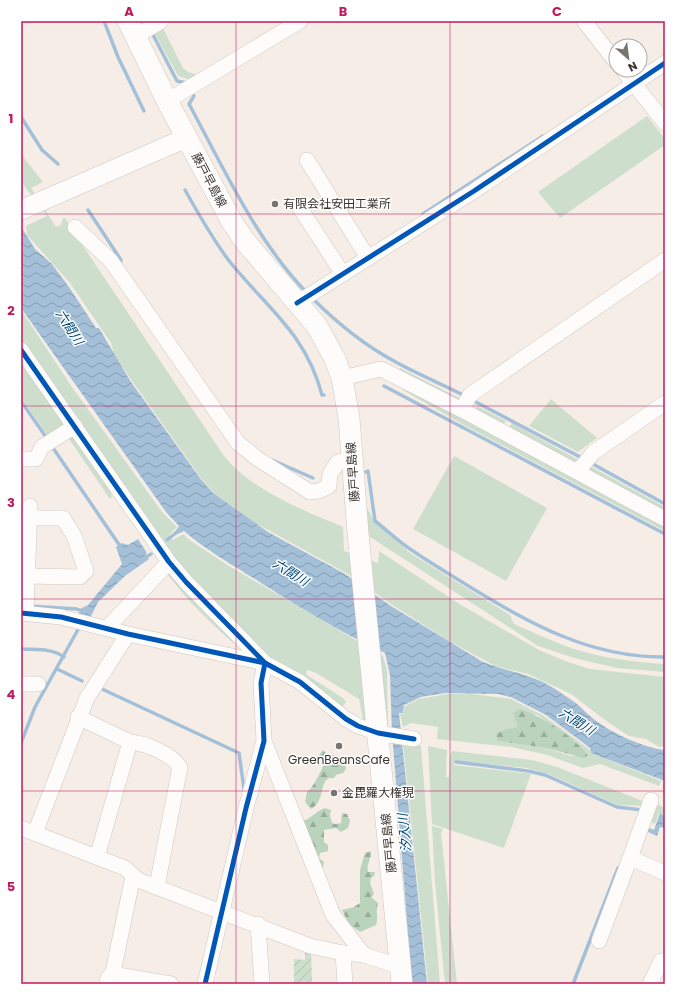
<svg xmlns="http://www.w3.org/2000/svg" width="686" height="1005" viewBox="0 0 686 1005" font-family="Poppins,'Noto Sans JP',sans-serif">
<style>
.grass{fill:#cddecd;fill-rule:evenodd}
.forest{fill:url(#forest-firs)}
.garden{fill:url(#garden-furrows)}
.water{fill:url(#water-waves)}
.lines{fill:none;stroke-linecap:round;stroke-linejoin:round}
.stream{stroke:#a4c0d9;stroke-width:3.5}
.minor-casing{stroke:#cdc6c0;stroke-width:16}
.tertiary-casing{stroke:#cdc6c0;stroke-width:20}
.secondary-casing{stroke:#cdc6c0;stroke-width:22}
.minor{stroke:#fefcfb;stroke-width:15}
.tertiary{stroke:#fefcfb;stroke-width:19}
.secondary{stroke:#fefcfb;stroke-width:21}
.cycleway-casing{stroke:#fefefe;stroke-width:8}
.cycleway{stroke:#0057b8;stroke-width:5}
.grid{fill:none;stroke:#c2185b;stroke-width:1;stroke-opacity:0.55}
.poi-dot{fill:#7a746e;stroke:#fefefe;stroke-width:1.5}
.labels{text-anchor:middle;stroke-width:3;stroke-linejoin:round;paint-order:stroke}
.street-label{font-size:12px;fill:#38322d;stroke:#fefefe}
.poi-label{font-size:12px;fill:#38322d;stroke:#fefefe;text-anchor:start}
.water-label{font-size:13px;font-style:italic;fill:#004878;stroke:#fefefe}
.neatline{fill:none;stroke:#c2185b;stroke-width:1.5}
.grid-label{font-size:13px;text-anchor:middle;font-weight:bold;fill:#c2185b}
</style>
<defs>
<pattern id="forest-firs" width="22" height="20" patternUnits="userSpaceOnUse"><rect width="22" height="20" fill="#bad3bd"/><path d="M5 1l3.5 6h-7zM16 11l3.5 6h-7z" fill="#98ac9a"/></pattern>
<pattern id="garden-furrows" width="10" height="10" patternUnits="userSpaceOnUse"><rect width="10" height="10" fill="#cddecd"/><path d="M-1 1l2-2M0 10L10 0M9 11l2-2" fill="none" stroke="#b1bfb0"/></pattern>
<pattern id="water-waves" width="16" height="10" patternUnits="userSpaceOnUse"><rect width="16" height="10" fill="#a4c0d9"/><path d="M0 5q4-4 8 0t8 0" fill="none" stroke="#879db0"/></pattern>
</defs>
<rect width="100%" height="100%" fill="#f6eee6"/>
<g class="grass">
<path d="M163,28l20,40 5,4 9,3 -9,4 -10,-3 -23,-42z"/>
<path d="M647,116l18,23v6l-105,73 -22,-26z"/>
<path d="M21,154l22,28 -12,6 25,39 5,-2 2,-7h2l14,22 145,216c30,36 77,53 119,71l1,24 34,12 1,-12 82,54 78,45 26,11 25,8 75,8v69l-6,1 -13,-8 -17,-3 -20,-13 -38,-29 -43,-20 -33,-8 -46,-25 -55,-35 -48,-33 -96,-53 -36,-27 -13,-15 -69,-97 -18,-27 -3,-11 -41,-60 -43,-48 -1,-9 21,-10 -26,-34z"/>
<path d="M21,310l51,77 90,125 15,15 -8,8 4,5 10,-6 8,7 38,25 154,90 4,14 1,58 -25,-8 -4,-21 -43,-26 -8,-3 -2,1 1,4 36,23 3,4 -3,4h-3l-75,-50 -15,-20 -67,-65 -37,-55 -125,-177z"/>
<path d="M21,359l44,65 -17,12 -27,-39z"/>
<path d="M400,368l63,32 -2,3 -63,-31z"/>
<path d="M406,387l259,136v8l-203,-107 -59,-34z"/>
<path d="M551,399l46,39 -19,14 -49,-26z"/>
<path d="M477,406l29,15 -3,4 -28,-14z"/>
<path d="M512,423l65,36 -3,3 -66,-33z"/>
<path d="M72,435l37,51 3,11 -2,2 -43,-63z"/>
<path d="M454,456l93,52 -41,73 -93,-52z"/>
<path d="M590,466l75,41v9l-76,-45z"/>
<path d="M364,502l10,19 36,32 100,62 4,9c19,8 38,17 57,24 31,10 62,14 94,16v8l-48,-4 -43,-10 -36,-12 -171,-111z"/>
<path d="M168,569l73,80c-29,-23 -54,-49 -76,-78z"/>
<path d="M448,694h24l39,5 33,17 45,33 2,4 70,28 -2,5 -59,-22 -17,4 -36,-13 -36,-8 -74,-8 1,-12 -27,-4 -8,4 -3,-13h3l2,-8 14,-7zM536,714l20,14 32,27 -17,1 -25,-8 -48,-7 8,-12 12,-1z"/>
<path d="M403,743l18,3 19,238h-12z"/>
<path d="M428,746l19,4 -1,27h3l1,-21 2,-5 80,9 25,7 83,33 5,4 -1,2 -26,-1 -70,-31 -21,-6 -73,-7v4l77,9 -27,74 -72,-24z"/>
<path d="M659,805l6,3v8l-6,-3 -4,11 -8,-4 7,-13z"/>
<path d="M432,826l11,3 -2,4 16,151h-12l-10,-101z"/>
</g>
<g class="forest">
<path d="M520,709c25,9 50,25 68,46l-4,3 -38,-10 -48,-7 -2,-7 10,-5 12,-2 -5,-14z"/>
<path d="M323,750l6,6c10,-3 16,3 17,13l-3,4 -7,2 -2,3h-5l-4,3c-4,10 -4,23 -14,28l-6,-7 2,-10c6,-4 15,-22 17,-29l-6,-7z"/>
<path d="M325,808l6,2 -1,5 2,8 3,1 6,-1 1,-10 5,1 3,7 -2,7 -7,4 -5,-4 -12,2v12l4,3v6l-8,2 -1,5 5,4 -1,7 -5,4 -15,-52c9,-3 13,-10 22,-13z"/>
<path d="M371,851c1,7 -5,13 -3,21h7l-1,4 -3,2 -1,5 4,11 -3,3 7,6c-3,8 1,14 -2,22l-16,7 -11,-8 -7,-14 12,-3 6,-4v-33l5,-17z"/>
</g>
<path class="garden" d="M305,949l6,2 1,31 -18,1v-24l11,1z"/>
<g class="water">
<path d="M21,185l2,3 -1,40 13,21 17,15 17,23 27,41h3l32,54 69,96 13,15 55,39 77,42 46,32 92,56c23,9 47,12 69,25 8,5 17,11 25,17 6,5 12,12 18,16 17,13 49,28 70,30v38l-2,-1 2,-6 -74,-28 -1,-5 -44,-33 -35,-18 -13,-3 -53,-1 -24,4 -17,8 -1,8h-4l28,271h-15l-20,-251 -2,-58 -5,-22c-45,-21 -88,-47 -130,-74 -24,-15 -49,-29 -71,-48l-9,4 -1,-2 5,-7 -13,-14 -145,-204z"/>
<path d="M138,539l9,14 -2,1 4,5 -24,17 -27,26 -9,18 -8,-3 -2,-4 1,-4 8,-4 34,-41 -6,-17 6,-4 6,2z"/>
<path d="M660,813l5,4v11l-5,-1 -3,9 -11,-5 1,-4 7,3z"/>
</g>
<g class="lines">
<g class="stream">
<path d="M104,21l14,36 26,54"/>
<path d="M151,31l26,50 10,2"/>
<path d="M191,90l3,6 -5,8c35,65 67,136 118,189"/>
<path d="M21,117l21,33 16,14"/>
<path d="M185,190c14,25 28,50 45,72 38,47 76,72 92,133h2"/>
<path d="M88,210l33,50 -1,6"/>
<path d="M423,214l120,-78"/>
<path d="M311,297c24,24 53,48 83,64 23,13 48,23 71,35"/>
<path d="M384,386l281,148"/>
<path d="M472,400l112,59"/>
<path d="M21,401l27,39"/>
<path d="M51,445l71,104"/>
<path d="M272,460l41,18"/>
<path d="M591,463l74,41"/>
<path d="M366,472l2,-1 7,50c13,10 25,22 38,30 19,13 38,24 57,36 60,37 122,71 195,70"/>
<path d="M167,540l10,-8"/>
<path d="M143,559l8,-5"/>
<path d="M29,606l48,3 7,3"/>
<path d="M21,649c14,1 31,-1 43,8"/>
<path d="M57,669l25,12"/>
<path d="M102,689l137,64 5,36"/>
<path d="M21,743l14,-36 45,-81"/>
<path d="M456,762l72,9 17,4 72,32 25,3"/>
<path d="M573,984l45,-116"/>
</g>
<defs>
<g id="minor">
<path d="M584,21l32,41"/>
<path d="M135,37l26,-16"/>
<path d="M623,70l42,53"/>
<path d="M167,101l133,-80"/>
<path d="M307,160l61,98"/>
<path d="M298,205l45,69"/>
<path d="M75,227l36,34 127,182 20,16 52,33 9,-1 10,-5 1,-12 8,-12 14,-3"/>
<path d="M297,303l177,-112 191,-128"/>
<path d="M21,350l148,212 17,20 79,81 35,19 46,37 12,7 20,7 36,6"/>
<path d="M342,378l39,-9 81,41 203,109"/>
<path d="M462,410l8,-15 195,-135"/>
<path d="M21,459h15l6,-12 33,-21"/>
<path d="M578,471l16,-19 71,-49"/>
<path d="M27,576l53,1 6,-6 -12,-35 -11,-18h-34"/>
<path d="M21,613l40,4 67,17 137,29 -4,20 3,58 -18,67 -41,176"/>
<path d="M26,613l4,-107"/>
<path d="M107,628l62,-66"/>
<path d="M21,684h17"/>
<path d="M78,717l52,25c16,1 41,12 50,25l-23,119"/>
<path d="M264,741l69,174 31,40"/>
<path d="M651,800l-21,58 35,15"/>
<path d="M21,828l104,40 13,12 172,66 33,7 21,2 37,12"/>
<path d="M35,833l52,-135 41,-64"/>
<path d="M97,857l33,-115"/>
<path d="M258,924l4,60"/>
<path d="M599,941l31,-83"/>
<path d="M343,953l2,31"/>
<path d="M112,974l59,10"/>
<path d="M107,984l1,-6 5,-6 20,-96"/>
<path d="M650,984l11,-23h4"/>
</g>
<path id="tertiary" d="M21,210l165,-72"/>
<path id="secondary" d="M128,21l39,80 65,121 12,18 73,86 18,33 7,19 7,40 9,115 44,451"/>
</defs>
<use href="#minor" class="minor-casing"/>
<use href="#tertiary" class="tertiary-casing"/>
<use href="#secondary" class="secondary-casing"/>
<use href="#minor" class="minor"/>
<use href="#tertiary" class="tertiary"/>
<use href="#secondary" class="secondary"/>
<defs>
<g id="cycleway">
<path d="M297,303l177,-112 191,-128"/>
<path d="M21,350l148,212 17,20 79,81 35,19 46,37 12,7 20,7 36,6"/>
<path d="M21,613l40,4 67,17 137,29 -4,20 3,58 -18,67 -41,176"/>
</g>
</defs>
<use href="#cycleway" class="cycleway-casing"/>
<use href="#cycleway" class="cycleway"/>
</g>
<path class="grid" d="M236,21v963M450,21v963M21,214h644M21,406h644M21,599h644M21,791h644"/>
<g class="poi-dot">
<circle cx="275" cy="204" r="4"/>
<circle cx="339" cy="746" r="4"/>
<circle cx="334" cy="793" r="4"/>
</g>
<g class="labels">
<g class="street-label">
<text transform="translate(209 180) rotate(62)" y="4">藤戸早島線</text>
<text transform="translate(353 472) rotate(-94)" y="4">藤戸早島線</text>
<text transform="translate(389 843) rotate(-96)" y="4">藤戸早島線</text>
</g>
<g class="poi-label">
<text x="283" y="208">有限会社安田工業所</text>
<text x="339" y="764" text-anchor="middle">GreenBeansCafe</text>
<text x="342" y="797">金毘羅大権現</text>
</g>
<g class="water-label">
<text transform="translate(70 327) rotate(57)" y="5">六間川</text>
<text transform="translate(291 572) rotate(32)" y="5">六間川</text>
<text transform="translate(577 721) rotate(32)" y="5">六間川</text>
<text transform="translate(404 833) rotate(-96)" y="5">汐入川</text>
</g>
</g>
<rect width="686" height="1005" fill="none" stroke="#fefefe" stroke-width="44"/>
<g transform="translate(628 58) rotate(152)"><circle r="19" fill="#fefefe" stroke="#afacaa"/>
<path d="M0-3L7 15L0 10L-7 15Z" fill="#7a746e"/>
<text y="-6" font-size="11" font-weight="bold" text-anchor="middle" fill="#38322d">N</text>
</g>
<rect x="22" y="22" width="642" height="961" class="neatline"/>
<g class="grid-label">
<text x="129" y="16">A</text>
<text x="343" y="16">B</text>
<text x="557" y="16">C</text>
<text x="11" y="123">1</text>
<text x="11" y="315">2</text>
<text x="11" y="507">3</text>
<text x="11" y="699">4</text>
<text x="11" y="891">5</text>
</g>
</svg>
